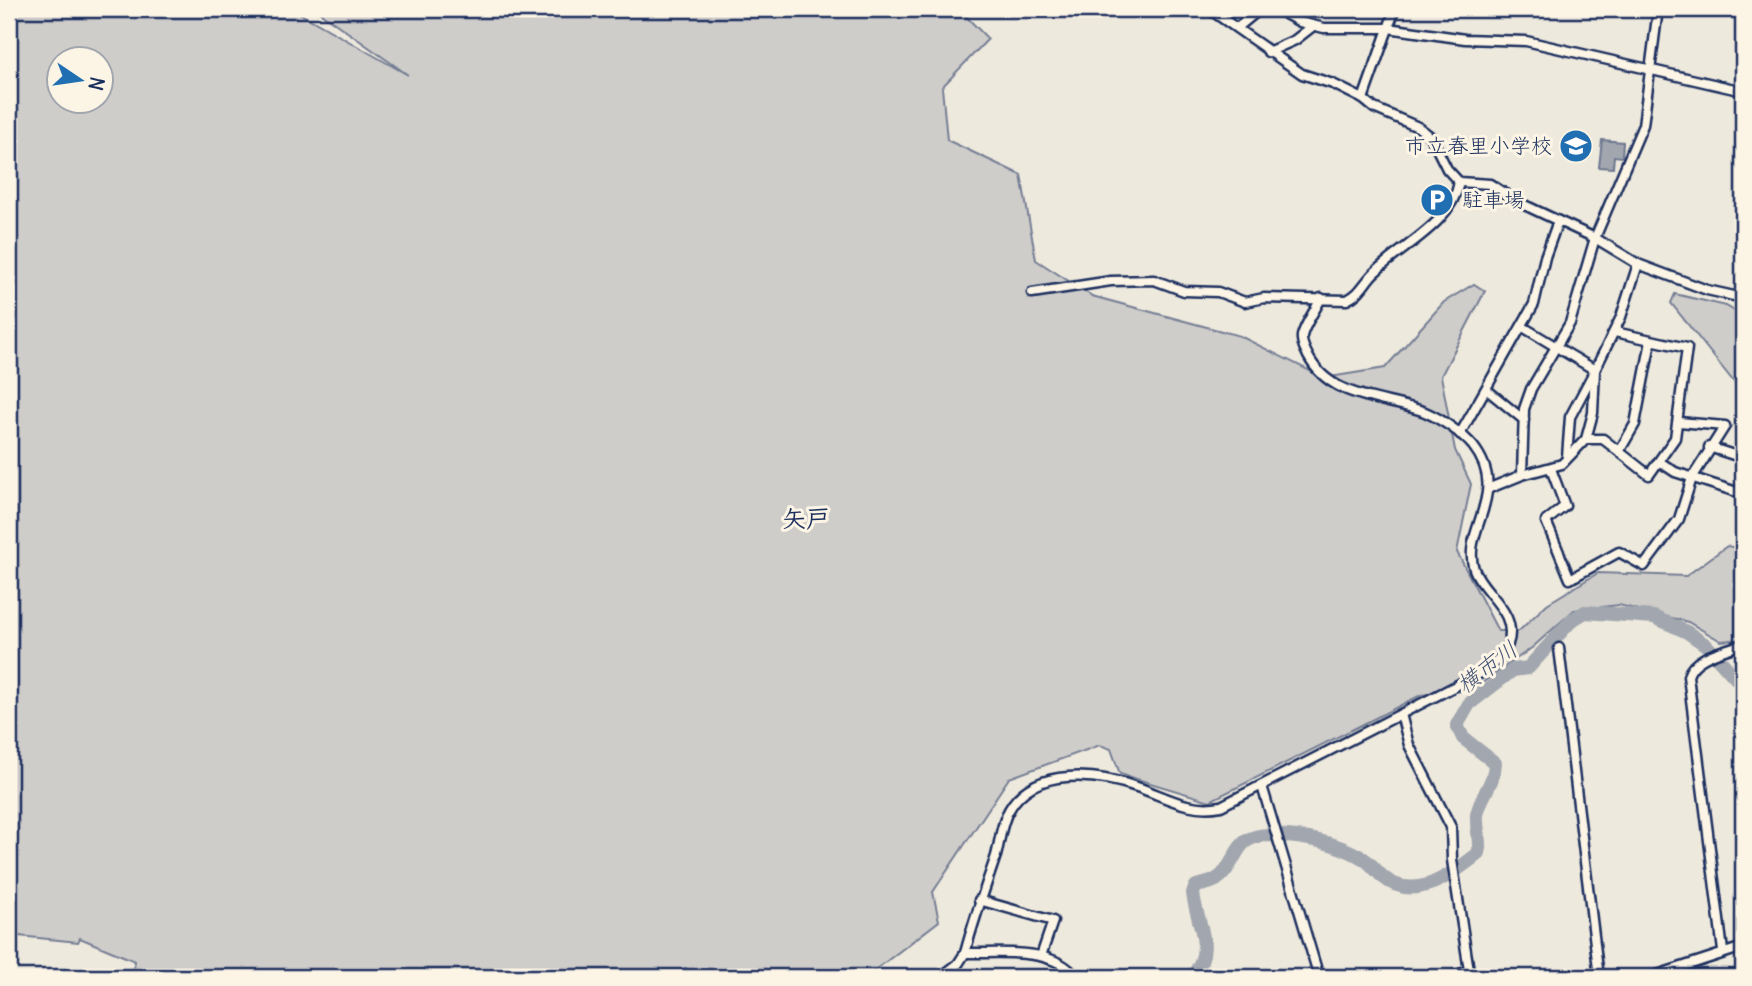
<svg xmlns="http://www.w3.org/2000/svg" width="1752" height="986" viewBox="0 0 1752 986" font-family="Delius,'Klee One',sans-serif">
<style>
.green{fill:#cfcdca;stroke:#757e94;stroke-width:2;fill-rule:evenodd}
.water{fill:#a2a7af;stroke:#6c778f;stroke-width:2}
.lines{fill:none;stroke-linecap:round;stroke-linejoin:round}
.river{stroke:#a2a7af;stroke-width:14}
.minor-casing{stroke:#1b2f5e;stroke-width:13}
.minor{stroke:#fcf5e5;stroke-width:8}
.labels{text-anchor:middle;stroke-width:6;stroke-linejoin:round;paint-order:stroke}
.poi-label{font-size:21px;fill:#1b2f5e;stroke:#fcf5e5;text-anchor:end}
.water-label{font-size:23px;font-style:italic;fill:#445376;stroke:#fcf5e5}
.quarter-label{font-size:24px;font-weight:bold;fill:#1b2f5e;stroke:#fcf5e5}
</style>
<rect width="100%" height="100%" fill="#eee9dd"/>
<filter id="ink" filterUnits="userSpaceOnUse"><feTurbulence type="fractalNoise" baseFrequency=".0143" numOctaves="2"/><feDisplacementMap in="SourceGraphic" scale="14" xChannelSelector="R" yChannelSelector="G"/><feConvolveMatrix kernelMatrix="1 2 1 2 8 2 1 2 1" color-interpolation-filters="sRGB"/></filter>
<g filter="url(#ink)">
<g class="green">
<path d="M9,9h283l116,66 -93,-66h644l29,30 -46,48 5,53 74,35 15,85 56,36 148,40 84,42 61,-10 59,-66 30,-18 11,7 -44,85 14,74 16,34 -14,68 41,79h21l28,-27 51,-31 88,3 41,-30 16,3v90l-22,2 -33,-19 -69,-17 -45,5 -41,37 -61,43 -51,5 -211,106 -90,-27 -9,-25 -11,-4 -91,33 -76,114 6,29 -73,56h-165l-16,-9 -15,9h-275l-14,-2 -20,2h-228l2,-16 -55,-23 -2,4 -69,-7zM60,60h42v42h-42z"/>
<path d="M1675,294l51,12 17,10v111l-2,-36 -70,-88z"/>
</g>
<path class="water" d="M1602,140l21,2 -1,15 -8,-1 -1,12 -14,-1z"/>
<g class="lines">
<path class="river" d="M1192,977c24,-31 5,-50 1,-84l3,-7c9,-2 18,-3 25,-10 19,-18 12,-41 50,-41 29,1 63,7 88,21 12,6 15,13 24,21 32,27 71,-4 96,-24 1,-14 -3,-29 -2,-38 3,-19 17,-30 18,-52l-32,-25 -6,-13 12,-21 44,-34 15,-2 44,-48 13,-8 69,5 33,15 19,13 37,41"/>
<defs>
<g id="minor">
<path d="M1209,9l93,65 31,10 30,15 11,9 44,19 13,10 16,32 12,13 31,2 28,18 77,36 43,26 69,26 36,8"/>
<path d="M1276,9l24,13 24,6h64l77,11 61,2 217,50"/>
<path d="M1237,28l23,-19"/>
<path d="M1268,52l27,-12 18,-14"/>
<path d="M1363,99l32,-90"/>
<path d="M1032,293l79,-12 43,-1 30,11 34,1 27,10 19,-4 83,2c14,-7 17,-17 27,-27 28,-28 78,-49 85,-91"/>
<path d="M1523,327l72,43 -25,47 -3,40"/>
<path d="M1486,389l38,31"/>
<path d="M1460,434l74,-130 11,-47 13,-36"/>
<path d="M1586,439l7,-26 2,-43 26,-53 17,-53"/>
<path d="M1709,447l34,11"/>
<path d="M1620,450l15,-26 16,-83"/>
<path d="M1660,462l15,10 68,22"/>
<path d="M1551,469l14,37 -19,15 24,58 49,-27 25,14 35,-47 13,-41 33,-52 -46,-4"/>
<path d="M1522,475l2,-66 7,-20 39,-66 25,-85 48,-113 15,-116"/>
<path d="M1490,488l32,-13 40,-11 24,-25h17l46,36 26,-37 12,-90 -72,-16"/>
<path d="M1559,648l40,329"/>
<path d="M1401,714l8,31 42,82 1,33 18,117"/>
<path d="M1262,786l57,191"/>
<path d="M979,900l74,21 -12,35"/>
<path d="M1723,951l-35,-275c6,-20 36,-25 55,-32"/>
<path d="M965,953c35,1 87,-7 111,24"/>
<path d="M941,977l17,-13 7,-11c9,-34 20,-65 31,-97 4,-15 5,-33 13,-46 25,-45 90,-36 131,-22 28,10 50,24 81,18l258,-132c11,-8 25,-17 29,-30 11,-32 -25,-50 -34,-75 -13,-39 37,-75 -1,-123 -11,-13 -32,-27 -48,-34 -40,-15 -94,-12 -117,-56 -3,-7 -7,-12 -6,-20 3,-13 14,-26 19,-38"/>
<path d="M1449,977l20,-6"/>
<path d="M1651,977l92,-30"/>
</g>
</defs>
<use href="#minor" class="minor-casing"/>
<use href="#minor" class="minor"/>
</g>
</g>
<defs>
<symbol id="school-disc" viewBox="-11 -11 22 22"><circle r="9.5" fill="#1f6fb2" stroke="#fcf5e5"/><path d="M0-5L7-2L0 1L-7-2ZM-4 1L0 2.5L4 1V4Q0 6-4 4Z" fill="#fff"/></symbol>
<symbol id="parking-disc" viewBox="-11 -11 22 22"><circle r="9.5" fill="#1f6fb2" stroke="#fcf5e5"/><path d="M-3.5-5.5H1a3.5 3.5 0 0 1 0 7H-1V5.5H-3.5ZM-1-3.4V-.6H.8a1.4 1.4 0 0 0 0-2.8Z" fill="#fff"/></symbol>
</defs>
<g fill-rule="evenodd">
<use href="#school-disc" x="1557" y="127" width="38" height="38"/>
<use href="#parking-disc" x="1418" y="181" width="38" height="38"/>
</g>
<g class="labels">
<g class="poi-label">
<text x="1552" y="153">市立春里小学校</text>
<text x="1462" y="207" text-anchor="start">駐車場</text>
</g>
<g class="water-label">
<text transform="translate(1487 667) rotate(-37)" y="8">横市川</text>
</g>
<g class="quarter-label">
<text x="806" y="527">矢戸</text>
</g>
</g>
<rect width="1752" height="986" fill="none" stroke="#fcf5e5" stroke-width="35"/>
<rect x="18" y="18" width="1717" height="951" fill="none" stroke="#1b2f5e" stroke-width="2.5" filter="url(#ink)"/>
<g transform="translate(80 80) rotate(103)"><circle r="33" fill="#fcf5e5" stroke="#a2a6af" stroke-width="2"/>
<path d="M0-5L12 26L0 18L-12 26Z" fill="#1f6fb2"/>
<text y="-10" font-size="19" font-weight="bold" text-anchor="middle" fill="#1b2f5e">N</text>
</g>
</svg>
